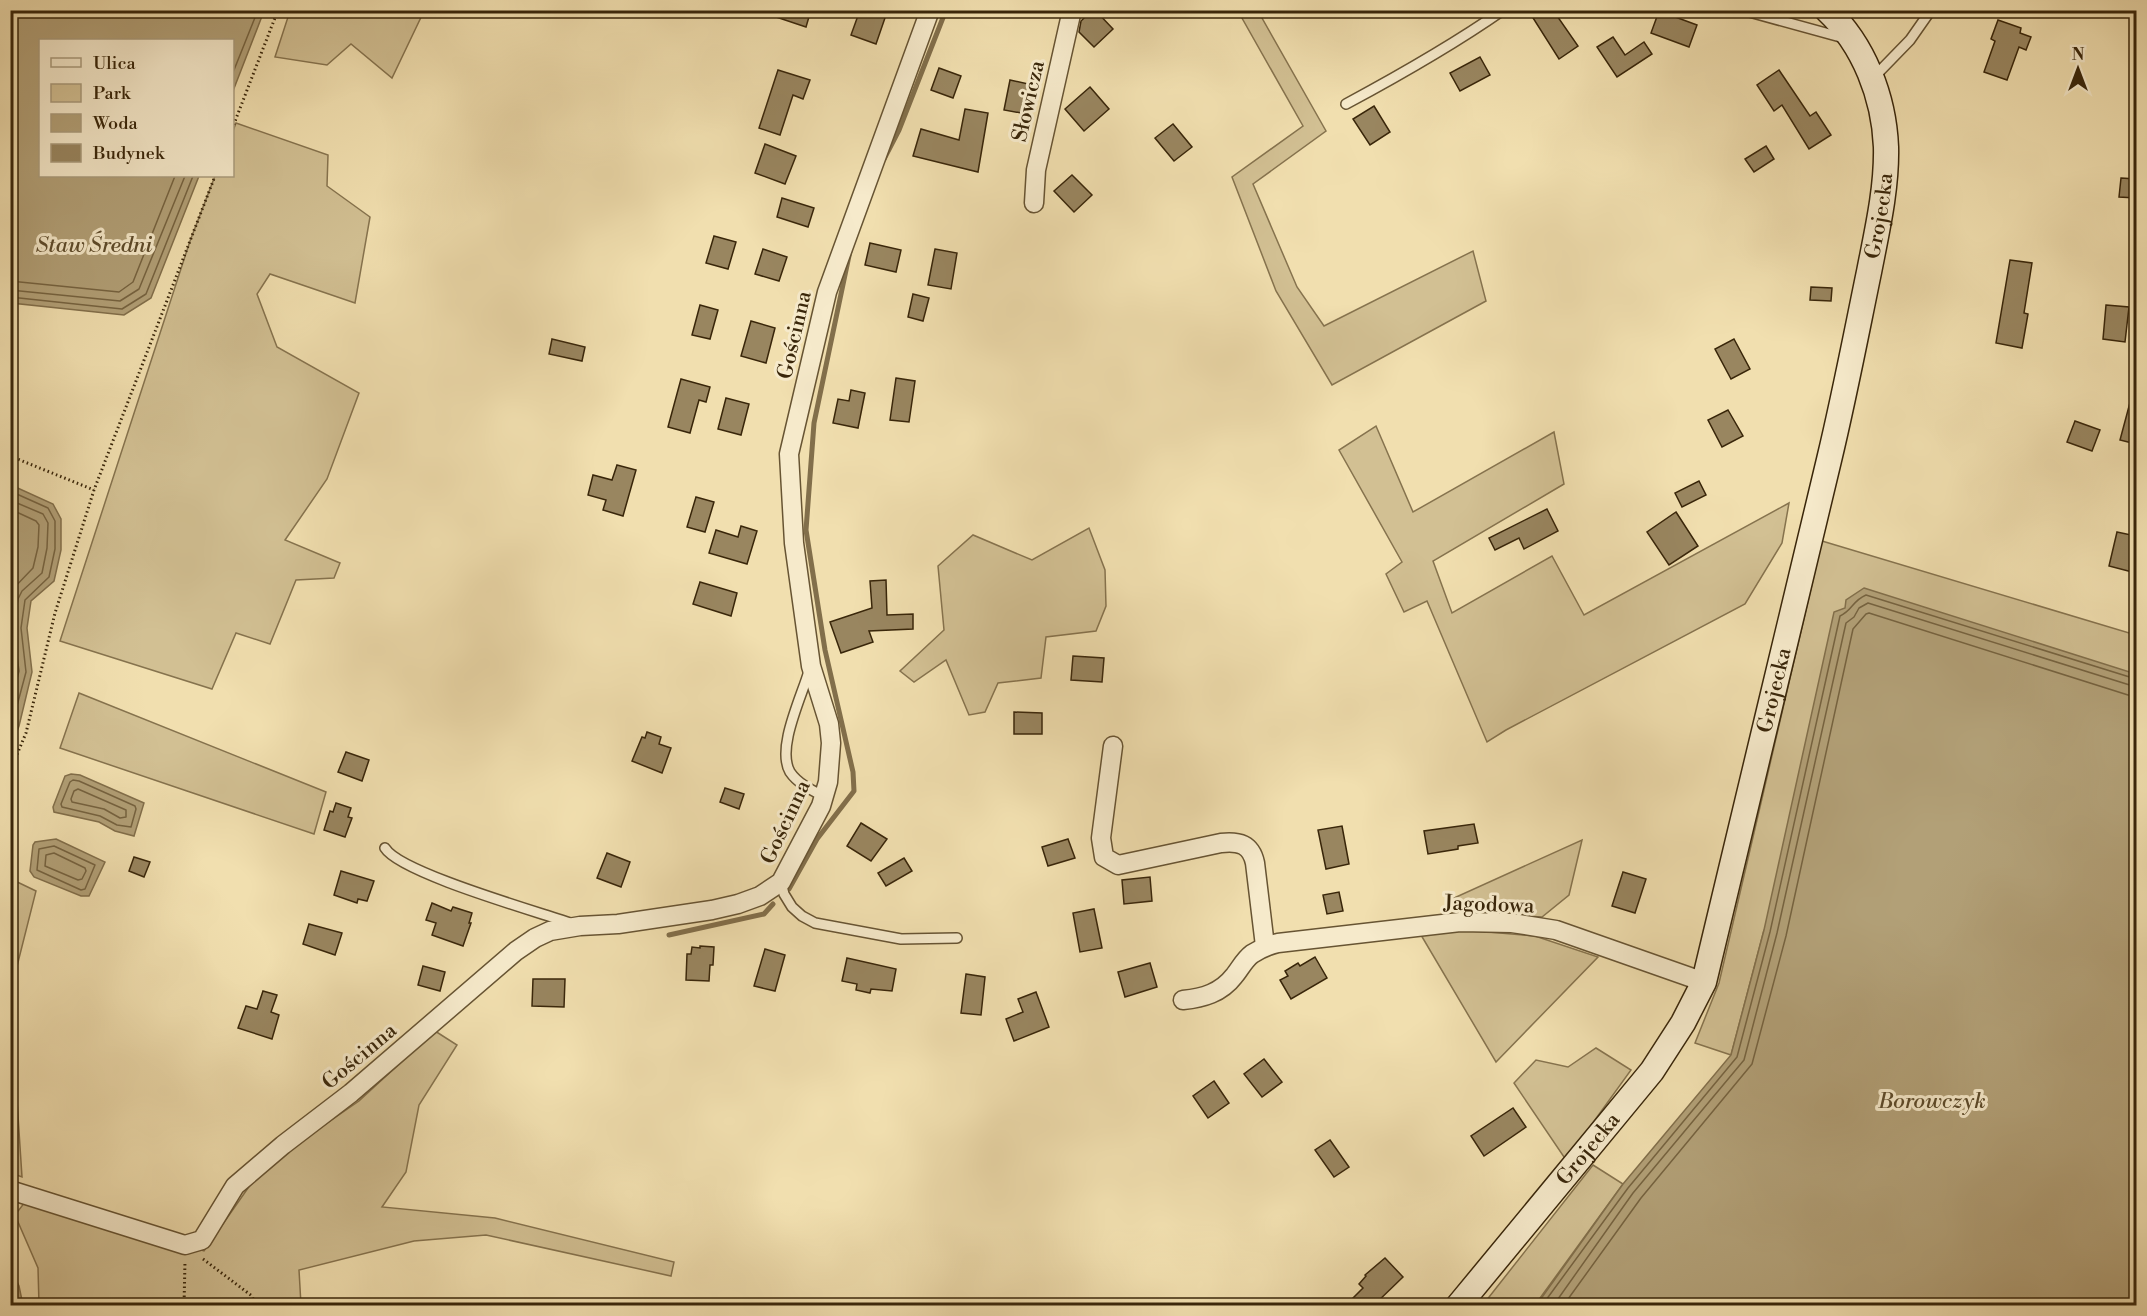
<svg xmlns="http://www.w3.org/2000/svg" width="2147" height="1316" viewBox="0 0 2147 1316" font-family="'Libre Bodoni',serif">
<style>
.green{fill:#d2c093;stroke:#86734e;stroke-width:1.5}
.water{fill:#b2a077;stroke:#826f4b;stroke-width:1.5}
.lines{fill:none;stroke-linecap:round;stroke-linejoin:round}
.shore{stroke:#766340;stroke-width:1.5}
.stream{stroke:#826f4b;stroke-width:5}
.building{fill:#998660;stroke:#39260a;stroke-width:1.5}
.lane-casing{stroke:#675433;stroke-width:12}
.street-casing{stroke:#675433;stroke-width:21}
.secondary-casing{stroke:#39260a;stroke-width:27}
.path{stroke:#39260a;stroke-width:3;stroke-dasharray:1.5 3;stroke-linecap:butt}
.lane{stroke:#f6eacb;stroke-width:9}
.street{stroke:#f6eacb;stroke-width:18}
.secondary{stroke:#f6eacb;stroke-width:24}
.labels{text-anchor:middle;stroke-width:6;stroke-linejoin:round;paint-order:stroke}
.street-label{font-size:21px;fill:#39260a;stroke:#f6eacb}
.water-label{font-size:22px;font-style:italic;fill:#5d4b2b;stroke:#f6eacb}
</style>
<rect width="100%" height="100%" fill="#f1dfaf"/>
<filter id="stains"><feTurbulence type="fractalNoise" baseFrequency=".00333" numOctaves="4"/><feColorMatrix values="0 0 0 0 .2 0 0 0 0 .09 0 0 0 0 .02 0 0 0 .5 -.17"/></filter>
<radialGradient id="worn" r=".72"><stop offset=".6" stop-color="#630" stop-opacity="0"/><stop offset="1" stop-color="#630" stop-opacity=".3"/></radialGradient>
<g class="green">
<path d="M290,11v-1l134,1 -32,67 -41,-34 -24,21 -52,-8z"/>
<path d="M1238,11h20l68,120 -73,53 44,103 27,39 149,-75 13,50 -154,84 -56,-94 -44,-114 71,-51z"/>
<path d="M236,123l92,32 -1,31 43,31 -15,86 -85,-29 -13,20 20,53 82,46 -32,86 -42,61 55,23 -6,15 -38,2 -26,64 -34,-11 -24,56 -152,-48 130,-400 25,-65h17l1,-45z"/>
<path d="M1376,426l37,86 141,-80 10,52 -131,77 19,52 100,-57 32,59 205,-112 -7,40 -37,61 -239,126 -19,12 -60,-141 -23,11 -18,-38 16,-12 -63,-112z"/>
<path d="M1089,528l16,42 1,36 -10,25 -50,6 -5,41 -43,5 -13,29 -16,3 -23,-55 -32,22 -14,-11 44,-41 -6,-64 35,-31 59,25z"/>
<path d="M1822,541l314,94v44l-372,251 -33,125 -36,-12 24,-60z"/>
<path d="M79,693l247,99 -12,42 -254,-86z"/>
<path d="M1582,840l-13,55 -27,22 -88,-5v-14z"/>
<path d="M11,879l25,12 -25,99z"/>
<path d="M1465,930l70,6 63,21 -102,105 -75,-127z"/>
<path d="M10,1009h1l11,168 -11,-4z"/>
<path d="M435,1031l22,14 -38,60 -13,67 -24,35 113,11 179,44 -3,14 -185,-41 -72,6 -115,29 2,35h-262l-1,-37 -23,-53 13,-17 176,53 58,-83 97,-67z"/>
<path d="M1596,1048l35,22 -65,90 -52,-77 22,-23 32,7z"/>
<path d="M1593,1165l30,19 -88,121 -53,1z"/>
</g>
<g class="water">
<path d="M11,10l253,1 -31,80 -1,-51h-192v136h159l-48,122 -27,17 -113,-12z"/>
<path d="M11,485l42,19 8,15v31l-7,31 -23,20 -4,27 5,44 -13,54 -8,21z"/>
<path d="M1864,588l272,86v631h-596v-5l83,-116 108,-129 33,-125 70,-318 11,-4 1,-8z"/>
<path d="M71,774l9,1 64,28 -10,33 -19,-5 -16,-9 -45,-10 -1,-5 12,-31z"/>
<path d="M56,839l49,23 -16,34h-8l-47,-19 -4,-6 3,-26 2,-3z"/>
<path d="M11,1268l8,18 4,19h-12z"/>
</g>
<g class="lines">
<g class="shore">
<path d="M232,75l26,-65"/>
<path d="M10,281l109,11 14,-10 42,-106"/>
<path d="M10,290l110,11 19,-12 46,-113"/>
<path d="M10,297l112,12 24,-15 47,-118"/>
<path d="M10,491l38,17 7,13v28l-6,28 -24,23 -4,28 5,44 -16,60"/>
<path d="M10,500l33,14 5,9 -1,25 -5,25 -20,18 -4,8 -5,28 6,44 -9,35"/>
<path d="M10,509l26,12 3,4 -1,22 -5,21 -23,24"/>
<path d="M73,780l6,1 56,25 1,3 -5,18 -14,-2 -17,-9 -38,-9 -1,-3 9,-22z"/>
<path d="M78,789l48,21v7l-6,1 -16,-9 -32,-7 -1,-3 3,-8z"/>
<path d="M54,846l41,19 -10,24 -4,1 -44,-20 2,-21z"/>
<path d="M54,853l31,15 1,3 -4,8 -4,1 -33,-14 1,-11z"/>
<path d="M1546,1306v-6l82,-112 109,-131 33,-125 70,-316c13,-6 12,-15 26,-21l270,84"/>
<path d="M1553,1306l80,-113 111,-133 33,-127 69,-310 8,-6 5,-9 9,-5 268,84"/>
<path d="M1563,1306l78,-108 111,-134 34,-128 67,-307 13,-15 3,-1 259,82 8,1"/>
</g>
<g class="stream">
<path d="M884,159l15,-29 47,-120"/>
<path d="M789,889l28,-50 37,-48 -1,-19 -28,-122 -19,-120 8,-107 36,-172"/>
<path d="M669,935l95,-21 9,-10"/>
</g>
</g>
<g class="building">
<path d="M764,10h47l-5,17 -42,-14z"/>
<path d="M860,10h13l13,5 -10,29 -25,-9z"/>
<path d="M1092,10h3l18,19 -19,18 -15,-15 2,-11z"/>
<path d="M1528,10h25l25,36 -19,13z"/>
<path d="M1659,11l38,14 -8,22 -38,-14z"/>
<path d="M1998,20l23,8 -1,5 11,4 -5,13 -7,-3 -12,33 -23,-8 11,-31 -4,-2z"/>
<path d="M1613,37l12,18 19,-13 8,12 -35,23 -20,-30z"/>
<path d="M1480,57l10,18 -30,16 -10,-18z"/>
<path d="M939,68l22,8 -8,22 -22,-8z"/>
<path d="M778,70l32,10 -7,19 -10,-4 -13,40 -21,-7z"/>
<path d="M1779,70l31,46 6,-4 15,23 -22,14 -27,-44 -8,6 -17,-26z"/>
<path d="M1010,80l23,5 -6,29 -23,-4z"/>
<path d="M1090,87l19,22 -25,22 -19,-22z"/>
<path d="M1374,106l16,26 -20,13 -17,-26z"/>
<path d="M965,109l23,4 -10,59 -65,-16 8,-27 38,11z"/>
<path d="M1173,124l19,23 -18,14 -19,-23z"/>
<path d="M765,144l31,12 -11,28 -30,-11z"/>
<path d="M1766,146l8,13 -20,13 -9,-13z"/>
<path d="M1072,175l20,20 -18,17 -20,-21z"/>
<path d="M2121,178l15,1v19l-17,-1z"/>
<path d="M782,198l32,10 -6,19 -31,-10z"/>
<path d="M714,236l22,6 -8,27 -22,-6z"/>
<path d="M870,243l31,7 -5,22 -31,-7z"/>
<path d="M763,249l24,8 -8,24 -24,-7z"/>
<path d="M935,249l22,4 -6,36 -23,-4z"/>
<path d="M2010,260l22,3 -8,50 4,1 -6,34 -26,-5z"/>
<path d="M1811,287l21,1 -1,13 -21,-1z"/>
<path d="M913,294l16,4 -6,23 -15,-4z"/>
<path d="M700,305l18,5 -8,29 -18,-4z"/>
<path d="M2106,305l23,2 -4,35 -22,-3z"/>
<path d="M751,321l24,7 -9,35 -25,-7z"/>
<path d="M552,339l33,8 -3,14 -33,-7z"/>
<path d="M1734,339l16,30 -19,10 -16,-30z"/>
<path d="M896,378l19,3 -6,41 -19,-2z"/>
<path d="M681,379l29,8 -4,15 -7,-2 -9,33 -22,-6z"/>
<path d="M851,390l14,3 -7,35 -25,-5 5,-24 11,2z"/>
<path d="M2132,395h4v49l-16,-4z"/>
<path d="M726,398l23,6 -8,31 -23,-6z"/>
<path d="M1728,410l15,26 -21,11 -14,-27z"/>
<path d="M2075,421l25,9 -8,21 -25,-9z"/>
<path d="M617,465l19,5 -13,46 -20,-6 3,-10 -18,-5 5,-20 19,5z"/>
<path d="M1699,481l7,14 -24,12 -7,-14z"/>
<path d="M696,497l18,5 -9,30 -18,-5z"/>
<path d="M1547,509l11,22 -34,18 -5,-11 -24,12 -6,-12z"/>
<path d="M1676,512l22,34 -29,19 -22,-33z"/>
<path d="M741,526l16,5 -10,33 -38,-11 7,-23 22,7z"/>
<path d="M2117,532l19,4v37l-27,-7z"/>
<path d="M886,580l1,35 26,-1v15l-44,2 4,11 -32,11 -11,-31 42,-14 -2,-27z"/>
<path d="M700,582l37,11 -6,23 -38,-12z"/>
<path d="M1073,656l31,2 -2,24 -31,-2z"/>
<path d="M1014,712l28,1v21h-28z"/>
<path d="M647,732l14,5 -2,7 12,4 -9,25 -30,-12 10,-24 3,1z"/>
<path d="M346,752l23,8 -7,21 -24,-9z"/>
<path d="M725,788l19,6 -5,15 -19,-7z"/>
<path d="M336,803l15,5 -3,9 4,1 -7,19 -21,-7 6,-19 3,1z"/>
<path d="M861,823l26,16 -16,22 -24,-15z"/>
<path d="M1474,824l4,19 -20,3v3l-30,5 -4,-23z"/>
<path d="M1342,826l7,38 -23,5 -8,-39z"/>
<path d="M1068,839l7,19 -27,8 -6,-19z"/>
<path d="M607,853l23,9 -9,25 -24,-9z"/>
<path d="M134,857l16,5 -6,15 -15,-6z"/>
<path d="M904,858l8,13 -26,15 -8,-13z"/>
<path d="M341,871l33,10 -7,20 -9,-2 -1,4 -23,-8z"/>
<path d="M1623,872l23,7 -11,34 -23,-7z"/>
<path d="M1150,877l2,24 -28,3 -2,-24z"/>
<path d="M1339,892l4,19 -16,3 -4,-19z"/>
<path d="M432,903l19,8 2,-4 19,6 -3,10h2l-8,23 -31,-11 4,-12 -10,-3z"/>
<path d="M1094,909l8,39 -22,4 -7,-39z"/>
<path d="M309,924l33,9 -7,22 -32,-11z"/>
<path d="M700,946l14,1 -1,18h-3l-1,16 -23,-1 1,-26h4l1,-7 8,1z"/>
<path d="M765,949l20,6 -10,36 -21,-5z"/>
<path d="M1315,957l12,21 -36,21 -11,-19 8,-4 -3,-5 13,-8 2,3z"/>
<path d="M847,958l49,11 -4,22 -21,-2 -1,4 -14,-3 1,-6 -15,-3z"/>
<path d="M1150,963l7,24 -32,10 -7,-25z"/>
<path d="M423,966l22,6 -5,19 -22,-6z"/>
<path d="M966,974l19,3 -4,38 -20,-2z"/>
<path d="M533,979h32l-1,28 -32,-1z"/>
<path d="M263,991l14,4 -6,17 8,3 -7,24 -34,-11 8,-22 11,3z"/>
<path d="M1036,992l13,35 -35,14 -8,-22 17,-7 -5,-13z"/>
<path d="M1264,1059l18,23 -20,15 -18,-23z"/>
<path d="M1214,1081l15,22 -21,15 -15,-22z"/>
<path d="M1513,1108l13,19 -42,29 -13,-20z"/>
<path d="M1330,1140l19,27 -15,10 -19,-27z"/>
<path d="M1385,1258l18,19 -29,28h-28l17,-17 -4,-4 7,-8 -1,-1z"/>
</g>
<g class="lines">
<defs>
<g id="lane">
<path d="M1742,10l102,28"/>
<path d="M1874,77l36,-37 21,-30"/>
<path d="M1346,104c54,-29 107,-59 157,-94"/>
<path d="M809,671c-7,25 -33,77 -19,101 8,12 23,19 35,25"/>
<path d="M385,848c15,25 154,64 188,76"/>
<path d="M781,882l3,12 8,13 10,9 13,7 86,16 56,-1"/>
</g>
<g id="street">
<path d="M1034,203l2,-33 36,-160"/>
<path d="M1113,746l-12,92 3,19 14,8 103,-22c18,-2 30,1 34,20l10,83"/>
<path d="M1183,1000c20,-2 38,-7 51,-24 6,-7 10,-16 18,-22 8,-5 17,-9 26,-11l182,-21 52,1 44,7 148,52"/>
<path d="M10,1190l175,55 17,-5 33,-54 48,-41 68,-52 165,-142 19,-13 15,-7 30,-5 38,-2 94,-14 26,-6 22,-8 21,-14 40,-76 7,-24 3,-39 -2,-19 -18,-58 -17,-123 -5,-89 38,-162 103,-282"/>
</g>
<g id="secondary">
<path id="s1" d="M1458,1306l194,-235 31,-48 21,-41c42,-174 83,-348 125,-522 15,-62 27,-125 40,-188 8,-41 18,-84 17,-125 -2,-50 -22,-102 -59,-137"/>
</g>
</defs>
<use href="#lane" class="lane-casing"/>
<use href="#street" class="street-casing"/>
<use href="#secondary" class="secondary-casing"/>
<g class="path">
<path d="M232,129l46,-119"/>
<path d="M10,456l84,34"/>
<path d="M10,771l16,-38 29,-120 39,-123 121,-314"/>
<path d="M203,1259l49,37 4,10"/>
<path d="M184,1306l1,-45"/>
</g>
<use href="#lane" class="lane"/>
<use href="#street" class="street"/>
<use href="#secondary" class="secondary"/>
</g>
<g class="labels">
<g class="street-label">
<text transform="translate(1028 101) rotate(-77)" y="7">Słowicza</text>
<text dy="7" stroke="none"><textPath href="#s1" startOffset="1194">Grojecka</textPath></text>
<text transform="translate(794 335) rotate(-77)" y="7">Gościnna</text>
<text dy="7" stroke="none"><textPath href="#s1" startOffset="708">Grojecka</textPath></text>
<text transform="translate(785 822) rotate(-65)" y="7">Gościnna</text>
<text transform="translate(1489 904) rotate(2)" y="7">Jagodowa</text>
<text transform="translate(359 1056) rotate(-40)" y="7">Gościnna</text>
<text dy="7" stroke="none"><textPath href="#s1" startOffset="204">Grojecka</textPath></text>
</g>
<g class="water-label">
<text x="94" y="252">Staw Średni</text>
<text x="1932" y="1108">Borowczyk</text>
</g>
</g>
<rect width="2147" height="1316" fill="none" stroke="#f1dfaf" stroke-width="36"/>
<rect x="12" y="12" width="2123" height="1292" fill="none" stroke="#39260a" stroke-width="3"/>
<rect x="18" y="18" width="2111" height="1280" fill="none" stroke="#39260a" stroke-width="1.5"/>
<rect x="39" y="39" width="195" height="138" fill="#f6eacb" stroke="#aa9c7e" stroke-width="1.5"/>
<rect x="51" y="58" width="30" height="9" fill="#f6eacb" stroke="#aa9c7e" stroke-width="1.5"/>
<text x="93" y="69" font-size="18" fill="#39260a">Ulica</text>
<rect x="51" y="84" width="30" height="18" fill="#d2c093" stroke="#aa9c7e" stroke-width="1.5"/>
<text x="93" y="99" font-size="18" fill="#39260a">Park</text>
<rect x="51" y="114" width="30" height="18" fill="#b2a077" stroke="#aa9c7e" stroke-width="1.5"/>
<text x="93" y="129" font-size="18" fill="#39260a">Woda</text>
<rect x="51" y="144" width="30" height="18" fill="#998660" stroke="#aa9c7e" stroke-width="1.5"/>
<text x="93" y="159" font-size="18" fill="#39260a">Budynek</text>
<g transform="translate(2078 69)" stroke="#f6eacb" stroke-width="4.5" paint-order="stroke">
<path d="M0-4.5L10 22L0 15L-10 22Z" fill="#39260a"/>
<text y="-9" font-size="16" font-weight="bold" text-anchor="middle" fill="#39260a">N</text>
</g>
<rect width="100%" height="100%" filter="url(#stains)"/>
<rect width="100%" height="100%" fill="url(#worn)"/>
</svg>
